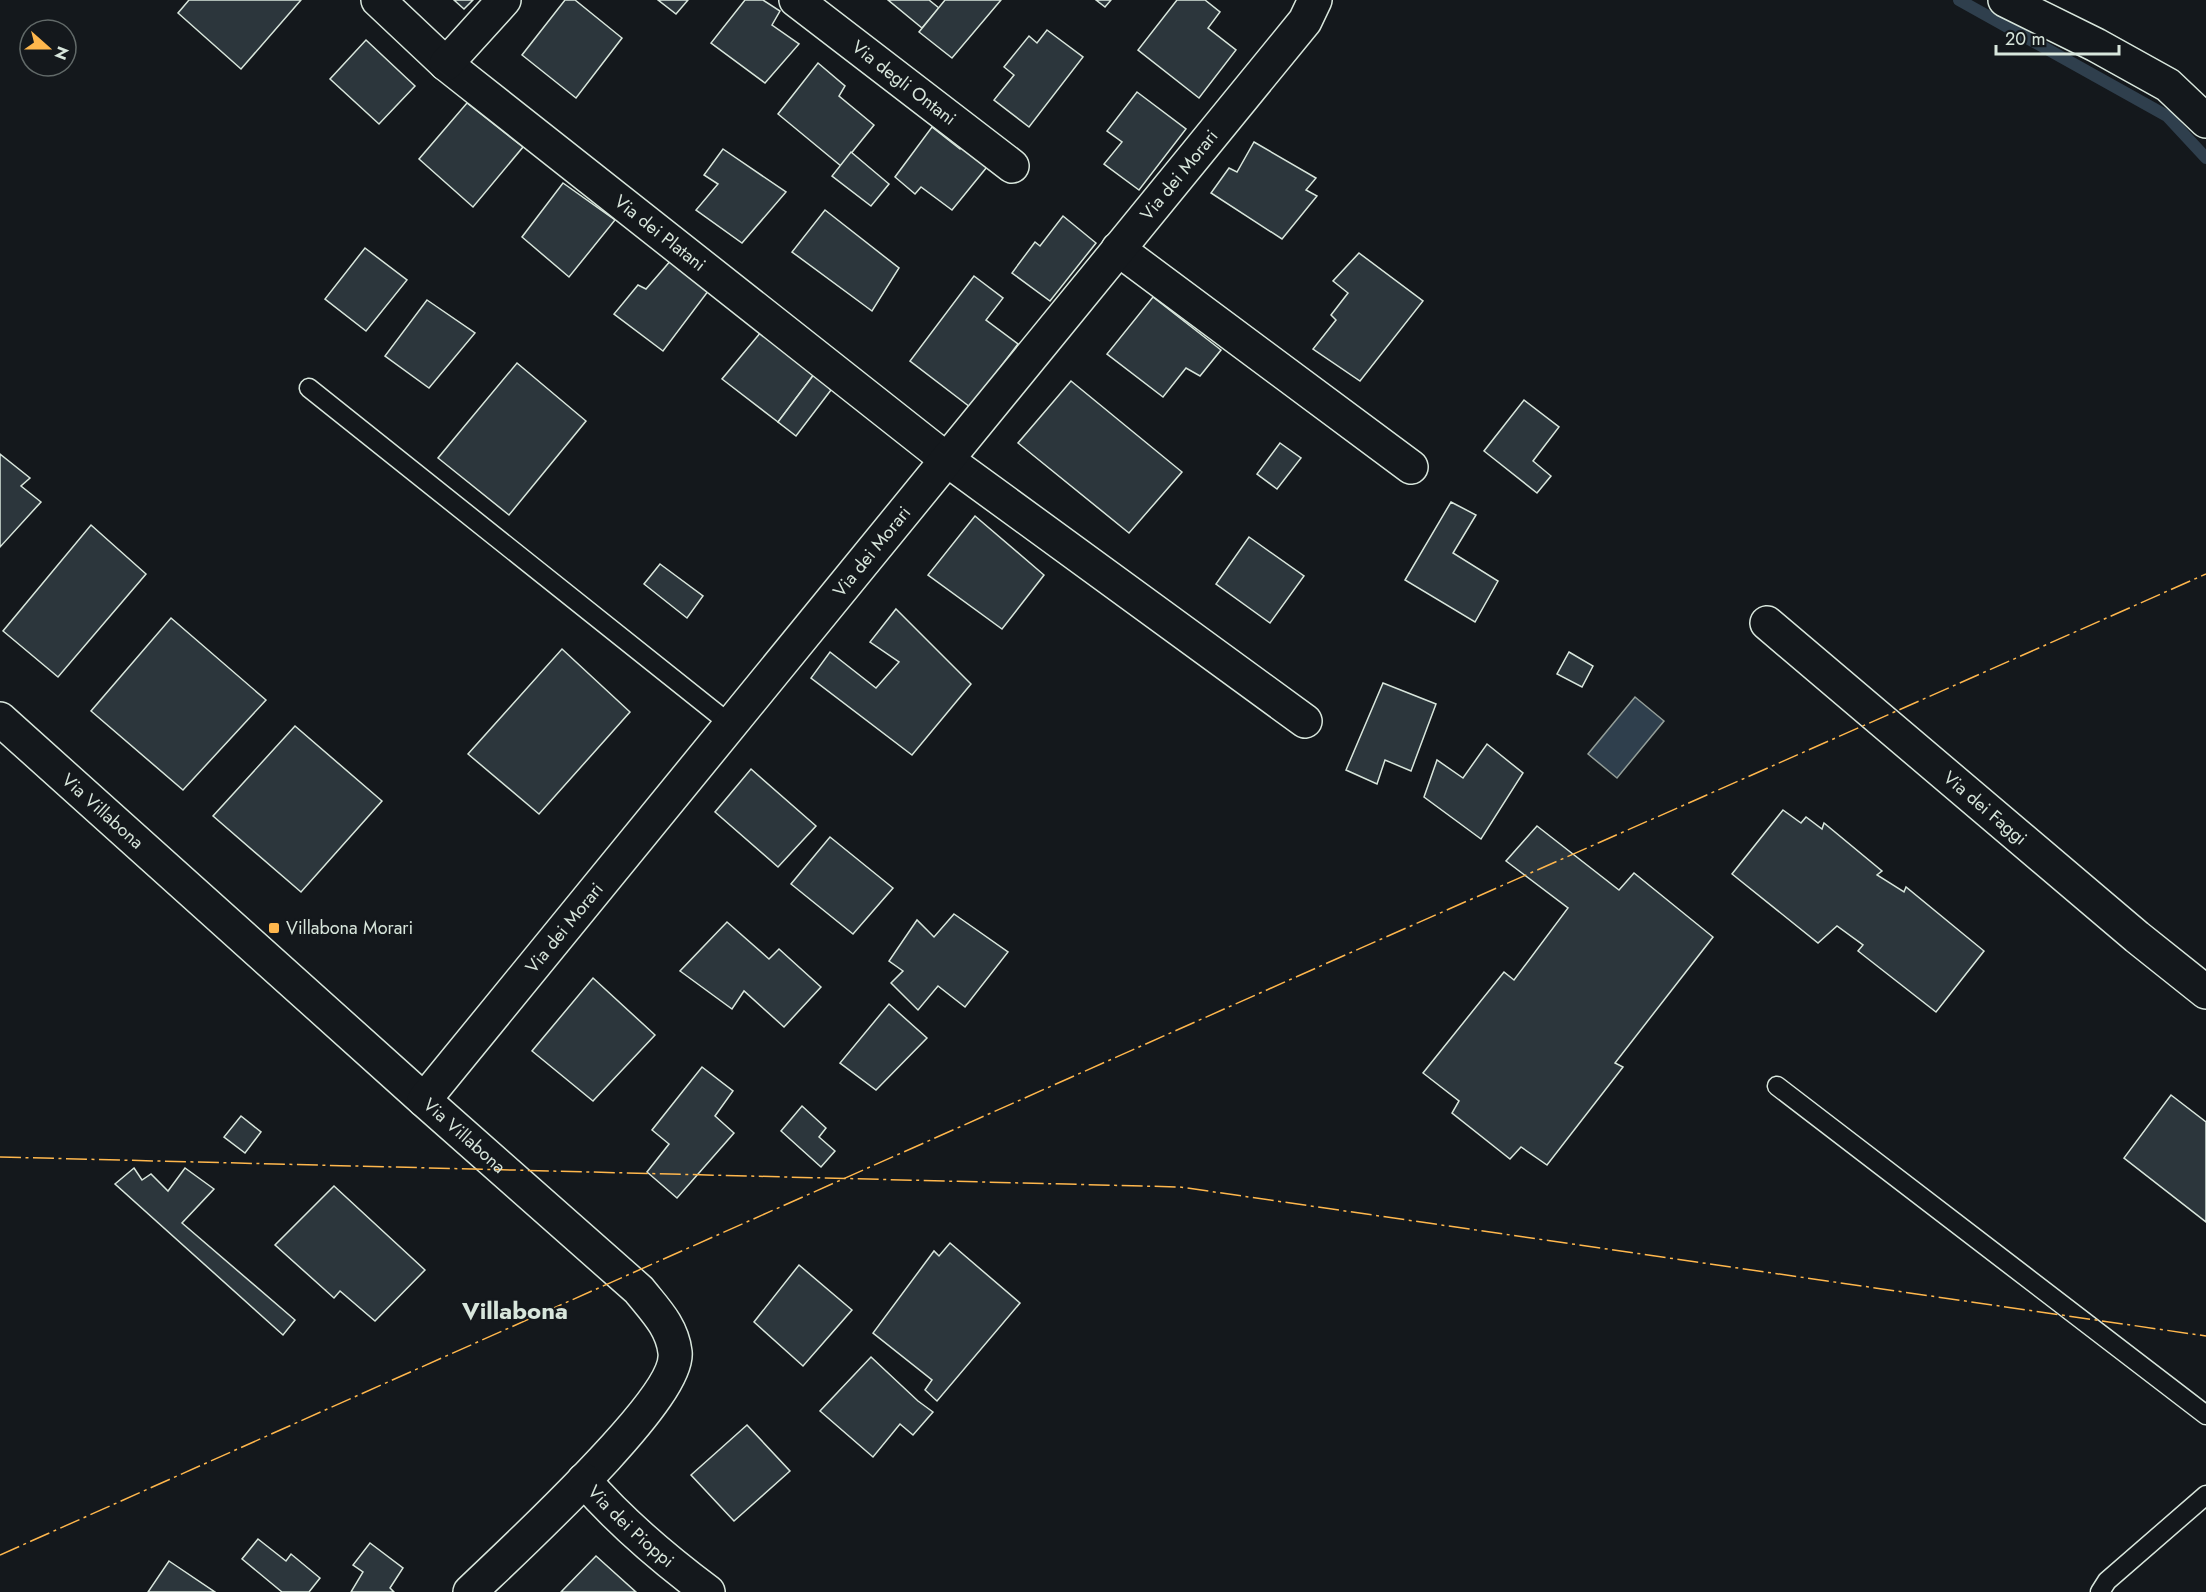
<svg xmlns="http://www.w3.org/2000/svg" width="2206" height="1592" viewBox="0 0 2206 1592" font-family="Jost,sans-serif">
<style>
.water{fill:#2f3f4d;stroke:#939e99;stroke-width:1.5}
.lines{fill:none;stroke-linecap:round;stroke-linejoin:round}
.stream{stroke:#2f3f4d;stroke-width:12}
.building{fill:#2c363c;stroke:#d8e6dc;stroke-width:1.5}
.lane-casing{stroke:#d8e6dc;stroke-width:21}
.street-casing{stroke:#d8e6dc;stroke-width:36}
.lane{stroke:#14181c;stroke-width:18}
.street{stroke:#14181c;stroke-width:33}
.power{stroke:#ffb74d;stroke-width:1.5;stroke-dasharray:21 4.5 3 4.5;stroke-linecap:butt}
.poi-dot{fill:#ffb74d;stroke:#14181c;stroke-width:2}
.labels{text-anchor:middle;stroke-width:4.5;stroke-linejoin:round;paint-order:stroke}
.street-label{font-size:18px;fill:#d8e6dc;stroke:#14181c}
.poi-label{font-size:18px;fill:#d8e6dc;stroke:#14181c;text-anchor:start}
.district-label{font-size:24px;font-weight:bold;fill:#d8e6dc;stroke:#14181c}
</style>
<rect width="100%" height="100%" fill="#14181c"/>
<path class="water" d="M1635,697l29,24 -47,57 -29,-24z"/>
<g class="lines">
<path class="stream" d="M1959,0l208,116 39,42"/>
</g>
<g class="building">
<path d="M189,0h112l-60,69 -63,-56z"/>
<path d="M454,0h19l-9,9z"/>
<path d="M565,0h10l47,38 -46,60 -54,-43z"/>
<path d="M658,0h30l-12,14z"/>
<path d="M745,0h18l17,11 -8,14 27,19 -34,39 -54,-40z"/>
<path d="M888,0h41l10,8 -17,20z"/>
<path d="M945,0h56l-49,58 -33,-26z"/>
<path d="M1096,0h15l-6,7z"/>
<path d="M1177,0h28l15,12 -12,16 28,22 -37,48 -61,-48z"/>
<path d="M1047,30l36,27 -54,70 -35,-27 20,-25 -10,-8 25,-31 8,7z"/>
<path d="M366,40l49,46 -36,38 -49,-45z"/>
<path d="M818,63l27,23 -6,10 35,29 -33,41 -63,-52z"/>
<path d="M1137,92l49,37 -47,61 -35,-26 18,-22 -15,-11z"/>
<path d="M467,103l56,44 -50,60 -54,-48z"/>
<path d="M932,127l28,22 6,-8 25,21 -39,48 -31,-23 -6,7 -20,-17z"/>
<path d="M1254,142l62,36 -10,12 11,6 -35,43 -71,-46 18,-25 8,4z"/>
<path d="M723,149l63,43 -44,51 -46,-33 22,-26 -14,-9z"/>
<path d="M851,152l38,32 -18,22 -39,-30z"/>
<path d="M563,183l52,37 -46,57 -47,-40z"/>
<path d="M825,210l74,58 -27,43 -80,-59z"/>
<path d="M1063,216l33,27 -46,58 -38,-28 23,-31 5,4z"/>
<path d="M365,248l42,32 -41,51 -41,-32z"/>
<path d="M1359,253l64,48 -63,80 -47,-32 23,-29 -5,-5 17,-22 -15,-12z"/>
<path d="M672,259l40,27 -49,65 -49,-37 24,-29 8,4z"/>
<path d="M974,276l29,22 -17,22 32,24 -48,63 -60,-46z"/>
<path d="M1153,297l68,53 -21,26 -14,-8 -23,29 -56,-43z"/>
<path d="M427,300l48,33 -46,55 -44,-32z"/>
<path d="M761,332l54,41 -37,49 -56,-43z"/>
<path d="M517,363l69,58 -77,94 -71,-57z"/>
<path d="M815,373l16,17 -35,46 -18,-14z"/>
<path d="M1071,381l111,91 -53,61 -111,-90z"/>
<path d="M1524,400l35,27 -26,34 18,15 -14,17 -53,-42z"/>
<path d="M1280,443l21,15 -24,31 -20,-15z"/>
<path d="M0,454l30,24 -9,8 20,16 -41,45z"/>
<path d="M1451,502l25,13 -23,38 45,28 -23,41 -70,-42z"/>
<path d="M975,516l69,59 -42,54 -74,-54z"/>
<path d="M91,525l55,49 -88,103 -55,-46z"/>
<path d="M1249,537l55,39 -34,47 -54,-39z"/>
<path d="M660,564l43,32 -16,22 -43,-34z"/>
<path d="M896,609l75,75 -59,71 -101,-77 19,-26 46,36 23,-26 -29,-20z"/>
<path d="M171,618l95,82 -83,90 -92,-79z"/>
<path d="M562,649l68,63 -91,102 -71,-60z"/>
<path d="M1569,652l24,14 -11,21 -25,-13z"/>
<path d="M1383,683l53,21 -25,67 -26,-11 -8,24 -31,-14z"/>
<path d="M295,726l87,75 -81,91 -88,-76z"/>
<path d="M1487,744l36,29 -42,66 -57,-42 13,-37 26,18z"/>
<path d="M751,769l65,57 -38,41 -63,-55z"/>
<path d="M1783,810l18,13 5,-6 16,12 2,-6 58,48 -5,4 27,17 2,-5 78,64 -48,61 -78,-61 5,-6 -26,-19 -19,17 -86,-69z"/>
<path d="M1537,826l82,64 15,-17 79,64 -98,126 8,4 -76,98 -26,-18 -11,12 -58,-46 7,-12 -36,-28 81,-101 10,8 54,-72 -62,-47z"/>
<path d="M830,837l63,51 -40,46 -62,-50z"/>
<path d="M954,914l54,38 -43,55 -27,-21 -20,24 -27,-27 12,-12 -14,-10 28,-41 17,17z"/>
<path d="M727,922l42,37 10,-10 42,38 -37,40 -40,-36 -12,18 -52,-38z"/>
<path d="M593,978l62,57 -62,66 -61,-50z"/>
<path d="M889,1004l38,34 -51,52 -36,-27z"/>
<path d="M702,1067l31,24 -18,25 19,17 -57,65 -30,-26 22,-28 -17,-14z"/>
<path d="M2171,1095l35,27v100l-82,-64z"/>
<path d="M802,1106l24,22 -7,9 16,14 -14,16 -40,-36z"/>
<path d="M241,1116l20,16 -16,21 -21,-16z"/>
<path d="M134,1168l8,12 9,-6 17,17 17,-23 29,21 -32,34 113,97 -12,15 -168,-151z"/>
<path d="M334,1186l91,84 -50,51 -35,-30 -6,7 -59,-53z"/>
<path d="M950,1243l70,60 -83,98 -12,-11 7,-10 -59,-47 61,-82 5,5z"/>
<path d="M799,1265l53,45 -49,56 -49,-44z"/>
<path d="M871,1357l47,44 15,11 -20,23 -13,-11 -27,33 -53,-46z"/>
<path d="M747,1425l43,46 -56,50 -43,-46z"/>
<path d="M258,1539l28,22 5,-7 29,24 -11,14h-27l-40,-33z"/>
<path d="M370,1543l33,25 -13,20 4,4h-43l12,-20 -10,-7z"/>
<path d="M596,1556l40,36h-75z"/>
<path d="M169,1561l46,31h-67z"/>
</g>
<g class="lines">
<defs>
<g id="lane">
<path d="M309,388l421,336"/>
<path d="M1777,1086l429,329"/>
<path d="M2100,1592l7,-11 99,-86"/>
</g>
<g id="street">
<path id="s1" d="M378,0l68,64 500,395 359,262"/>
<path id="s2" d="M796,0l216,166"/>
<path d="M2005,0l91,45 72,40 38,36"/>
<path d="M446,64l58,-64"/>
<path d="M1118,249l293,218"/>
<path id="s3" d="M1767,623l370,314 69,55"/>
<path id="s4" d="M0,719l424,381 215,190c15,19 33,36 36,62 6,46 -167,203 -205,240"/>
<path id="s5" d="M424,1100l881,-1079 10,-21"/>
<path id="s6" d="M584,1480c36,42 80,79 124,112"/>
</g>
</defs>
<use href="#lane" class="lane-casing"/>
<use href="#street" class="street-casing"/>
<use href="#lane" class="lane"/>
<use href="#street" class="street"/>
<g class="power">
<path d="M0,1157l1180,30 1026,149"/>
<path d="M0,1555l1352,-603 854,-378"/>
</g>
</g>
<rect class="poi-dot" x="268" y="922" width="12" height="12" rx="3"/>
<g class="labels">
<g class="street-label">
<text dy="6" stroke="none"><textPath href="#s2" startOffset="136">Via degli Ontani</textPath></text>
<text dy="6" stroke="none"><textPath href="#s5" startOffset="1194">Via dei Morari</textPath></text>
<text dy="6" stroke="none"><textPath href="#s1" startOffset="366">Via dei Platani</textPath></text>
<text dy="6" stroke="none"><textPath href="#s5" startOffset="708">Via dei Morari</textPath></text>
<text dy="6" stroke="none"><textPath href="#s3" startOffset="286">Via dei Faggi</textPath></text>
<text dy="6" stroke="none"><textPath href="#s4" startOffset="138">Via Villabona</textPath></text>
<text dy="6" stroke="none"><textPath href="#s5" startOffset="222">Via dei Morari</textPath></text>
<text dy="6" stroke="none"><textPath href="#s4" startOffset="624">Via Villabona</textPath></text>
<text dy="6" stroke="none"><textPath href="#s6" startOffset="66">Via dei Pioppi</textPath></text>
</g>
<g class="poi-label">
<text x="286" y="934">Villabona Morari</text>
</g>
<g class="district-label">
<text x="515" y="1319">Villabona</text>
</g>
</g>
<g transform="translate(48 48) rotate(111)"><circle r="28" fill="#14181c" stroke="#626a69" stroke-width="1.5"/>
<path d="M0-4.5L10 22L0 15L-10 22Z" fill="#ffb74d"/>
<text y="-9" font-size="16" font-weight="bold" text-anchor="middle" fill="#d8e6dc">N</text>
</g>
<path d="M1996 45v9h123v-9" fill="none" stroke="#d8e6dc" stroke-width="3"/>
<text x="2005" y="45" font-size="18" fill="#d8e6dc" stroke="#14181c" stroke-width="4.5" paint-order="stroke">20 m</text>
</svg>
